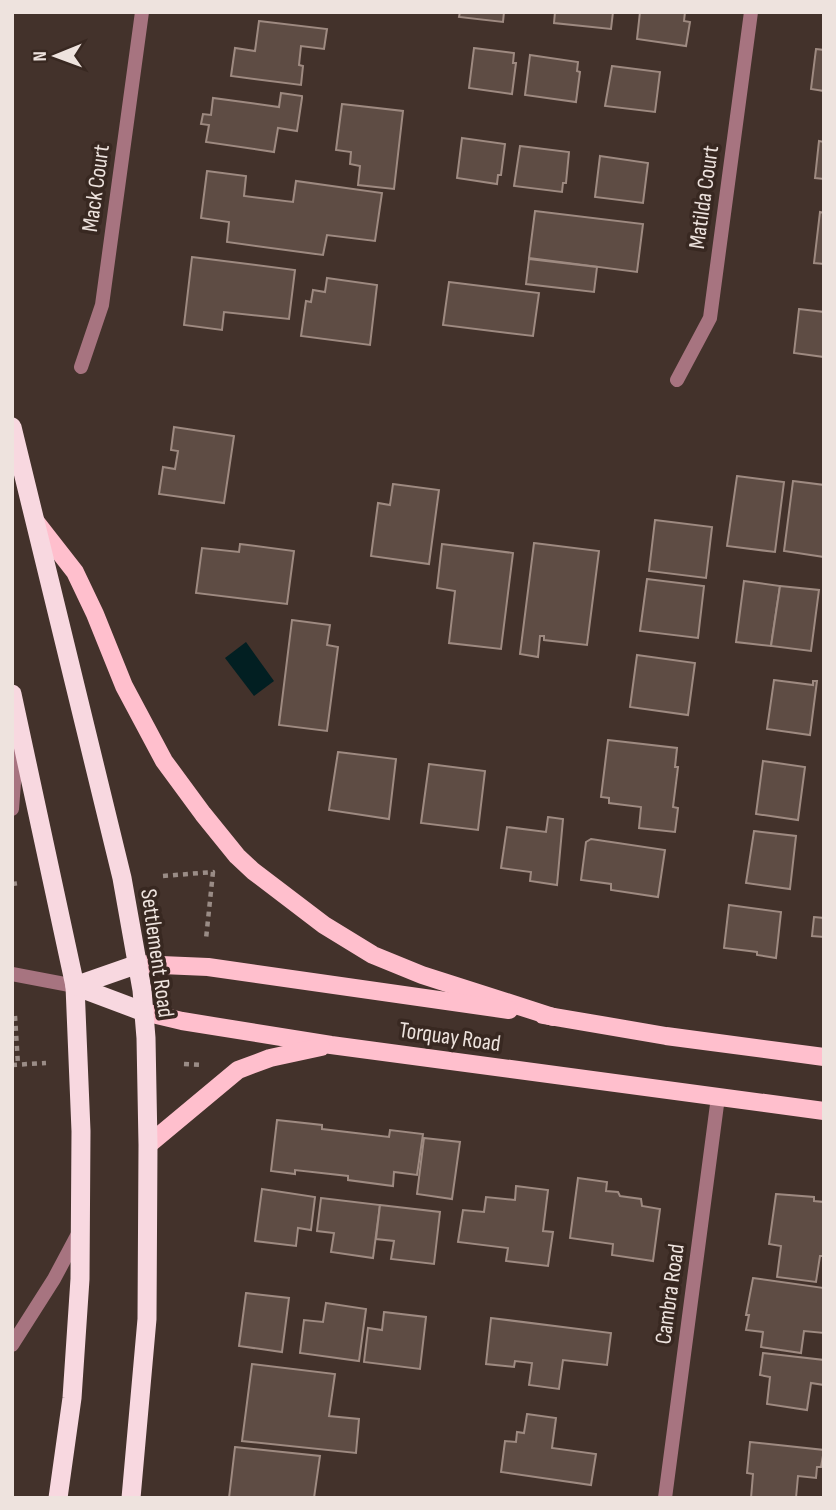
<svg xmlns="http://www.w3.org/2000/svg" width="836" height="1510" viewBox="0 0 836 1510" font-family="'Sofia Sans Condensed',sans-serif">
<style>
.water{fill:#021f22}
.building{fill:#5e4c44;stroke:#9e8a81;stroke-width:2}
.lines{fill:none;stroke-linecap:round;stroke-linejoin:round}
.path{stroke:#9a8c86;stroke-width:4.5;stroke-dasharray:5 5;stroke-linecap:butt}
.minor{stroke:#a77480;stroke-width:14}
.tertiary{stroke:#a77480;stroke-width:14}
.primary{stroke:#ffbfcd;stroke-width:18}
.trunk{stroke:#f8d8e0;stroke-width:19}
.labels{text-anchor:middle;stroke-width:7;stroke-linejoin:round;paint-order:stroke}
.street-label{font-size:23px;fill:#eee3de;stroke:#382821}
</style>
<rect width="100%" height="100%" fill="#43322b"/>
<path class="water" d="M246,642l28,39 -20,15 -29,-38z"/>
<g class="building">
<path d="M460,12h44l-1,10 -44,-5z"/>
<path d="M555,12h58l-2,17 -57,-6z"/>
<path d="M640,12h45l-1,9 6,1 -4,24 -49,-7z"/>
<path d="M259,21l68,8 -3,20 -23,-3 -2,19 4,1 -2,19 -70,-9 4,-28 20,3z"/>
<path d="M474,48l40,5 -1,10h3l-4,31 -43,-6z"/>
<path d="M816,49l8,1v41l-13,-2z"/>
<path d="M530,55l48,7 -1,9 3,1 -4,30 -51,-7z"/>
<path d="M612,66l48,6 -5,40 -50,-6z"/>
<path d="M281,93l21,3v2l-5,33 -19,-3 -4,24 -68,-10 3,-17 -8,-1 2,-10 8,1 2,-17 66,9z"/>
<path d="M342,104l61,7 -9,78 -36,-4 2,-19 -10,-2 1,-12 -15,-2z"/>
<path d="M462,138l43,6 -4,31h-3l-1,9 -40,-6z"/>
<path d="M819,141l5,1v37l-9,-1z"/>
<path d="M520,146l49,6 -3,31h-3l-1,9 -48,-6z"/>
<path d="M600,156l48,7 -5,40 -48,-6z"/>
<path d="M207,171l39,5 -2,20 49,6 3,-21 86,12 -7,48 -48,-6 -4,20 -96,-13 2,-20 -28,-4z"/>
<path d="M535,211l108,13 -6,48 -108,-14z"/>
<path d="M820,212l4,1v51l-10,-1z"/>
<path d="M192,257l103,13 -6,49 -65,-7 -2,18 -38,-5z"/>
<path d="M529,259l68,8 -3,25 -68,-8z"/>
<path d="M327,278l50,7 -7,60 -69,-9 5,-35 5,1 2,-12 12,2z"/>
<path d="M449,282l90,11 -6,43 -90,-11z"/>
<path d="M799,309l25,3v45l-30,-4z"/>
<path d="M174,427l60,9 -10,67 -65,-9 4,-27 12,2 3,-18 -7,-1z"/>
<path d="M737,476l47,6 -9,70 -48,-6z"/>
<path d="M793,481l31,4v72l-40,-6z"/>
<path d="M393,484l46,6 -10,74 -58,-8 7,-53 12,2z"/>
<path d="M655,520l57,7 -6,51 -57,-7z"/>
<path d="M534,543l65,8 -12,94 -43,-5v-4h-4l-2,21 -18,-3z"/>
<path d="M240,544l54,7 -7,53 -91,-11 6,-45 37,4z"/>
<path d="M442,544l71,9 -12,96 -52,-6 6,-52 -18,-3z"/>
<path d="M647,579l57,7 -6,52 -58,-7z"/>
<path d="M744,581l36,5 -9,60 -35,-4z"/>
<path d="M780,586l39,4 -8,61 -40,-5z"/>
<path d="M292,620l38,5 -3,20 11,2 -11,84 -48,-6z"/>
<path d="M637,655l58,8 -7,52 -58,-8z"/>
<path d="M774,680l39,5v-4h4l-7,54 -43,-6z"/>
<path d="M608,740l69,8 -2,19h3l-5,40 5,1 -3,24 -36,-4 2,-21 -32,-4v-5l-8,-1z"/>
<path d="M338,752l58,7 -7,60 -60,-9z"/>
<path d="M763,761l42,6 -7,53 -42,-6z"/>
<path d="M429,764l56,7 -7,59 -57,-7z"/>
<path d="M548,817l15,2 -6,66 -27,-4 1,-9 -30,-4 6,-41 39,5z"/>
<path d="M754,831l42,5 -6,53 -44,-6z"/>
<path d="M591,839l74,11 -7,47 -47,-7v-6l-30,-4 5,-38z"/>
<path d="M729,905l52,7 -5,46 -19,-3v-3l-33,-4z"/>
<path d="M814,917l10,1v19l-12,-1z"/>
<path d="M277,1120l45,5v4l67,8 1,-7 33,4 -6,41 -23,-3 -1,14 -45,-6v-4l-53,-6v4l-24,-3z"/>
<path d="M424,1138l36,4 -8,57 -35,-5z"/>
<path d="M578,1178l29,4 -1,9 12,1 2,4 21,3 1,7 18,3 -7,52 -41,-6 1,-11 -43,-6z"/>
<path d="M516,1186l32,4 -5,41 10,1 -5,34 -42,-5 2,-13 -50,-6 5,-32 21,2 2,-15 29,3z"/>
<path d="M262,1189l53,8 -4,33 -13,-2 -2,18 -41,-5z"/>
<path d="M776,1194l38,3v4l10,1v54h-4l-4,26 -39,-5 4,-31 -12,-2z"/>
<path d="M321,1198l59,7 -7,53 -42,-6 3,-19 -17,-2z"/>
<path d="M380,1205l60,7 -6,52 -43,-5 3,-18 -18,-2z"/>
<path d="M753,1278l71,10v45l-20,-2 -3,22 -40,-6 2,-15 -17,-2 3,-15h-3z"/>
<path d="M246,1293l43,5 -7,54 -43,-6z"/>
<path d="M326,1303l40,6 -7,52 -59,-8 4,-33 19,2z"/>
<path d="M384,1312l42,5 -6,52 -56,-7 4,-34 14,2z"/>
<path d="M491,1318l120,15 -4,32 -44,-5 -4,29 -30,-4 3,-22 -17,-2 -1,6 -28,-3z"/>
<path d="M763,1353l61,7v25l-13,-2 -4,27 -40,-6 3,-27 -10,-2z"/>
<path d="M252,1364l83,10 -6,42 30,3 -3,34 -114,-12z"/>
<path d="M527,1414l29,4 -4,30 44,6 -5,31 -90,-13 4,-31 11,1 1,-10 7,1z"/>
<path d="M750,1442l74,8 -3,17h-4l-1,11 -18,-2 -2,22h-45l2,-24 -6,-1z"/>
<path d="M235,1447l85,9 -6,42h-85z"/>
</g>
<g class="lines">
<g class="path">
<path d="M163,876l50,-4 -7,67"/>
<path d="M12,884l8,-1"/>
<path d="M15,1016l3,49"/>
<path d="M184,1064l19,1"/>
<path d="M12,1065l34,-2"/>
</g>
<g class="minor">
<path d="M81,367l21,-62 40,-293"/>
<path d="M677,380l33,-62 41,-306"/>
<path d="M12,1345l42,-66 25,-47"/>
<path d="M665,1498l53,-401"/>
</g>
<g class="tertiary">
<path d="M12,809l5,-65"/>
<path d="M12,974l63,12"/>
</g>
<g class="primary">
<path d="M36,522l39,50 20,42 29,72 40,75 39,53 34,42 16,15 71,54 49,30 49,20 131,42"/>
<path d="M138,964l70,3 301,43"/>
<path d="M144,1012l38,9 149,24 493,66"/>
<path d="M543,1015l123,21 158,21"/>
<path d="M148,1145l90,-75 32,-12 51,-11"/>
</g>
<g class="trunk">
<path d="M12,427l110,451 20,112 4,48 2,107 -1,174 -16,179"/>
<path d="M12,694l63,292 6,145 -1,148 -8,119 -14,100"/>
<path d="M75,986l69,26"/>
<path d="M75,986l63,-22"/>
</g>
</g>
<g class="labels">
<g class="street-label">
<text transform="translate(95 188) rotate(-82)" y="8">Mack Court</text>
<text transform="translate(703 197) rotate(-82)" y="8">Matilda Court</text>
<text transform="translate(158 953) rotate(82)" y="8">Settlement Road</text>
<text transform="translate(450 1036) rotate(8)" y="8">Torquay Road</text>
<text transform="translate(669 1294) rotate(-82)" y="8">Cambra Road</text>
</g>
</g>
<rect width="836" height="1510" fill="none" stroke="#eee3de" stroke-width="28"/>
<g transform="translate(56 56) rotate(269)" stroke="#382821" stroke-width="5" paint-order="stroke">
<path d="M0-5L12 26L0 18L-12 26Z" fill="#eee3de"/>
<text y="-10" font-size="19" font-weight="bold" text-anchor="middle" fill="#eee3de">N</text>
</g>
</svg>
